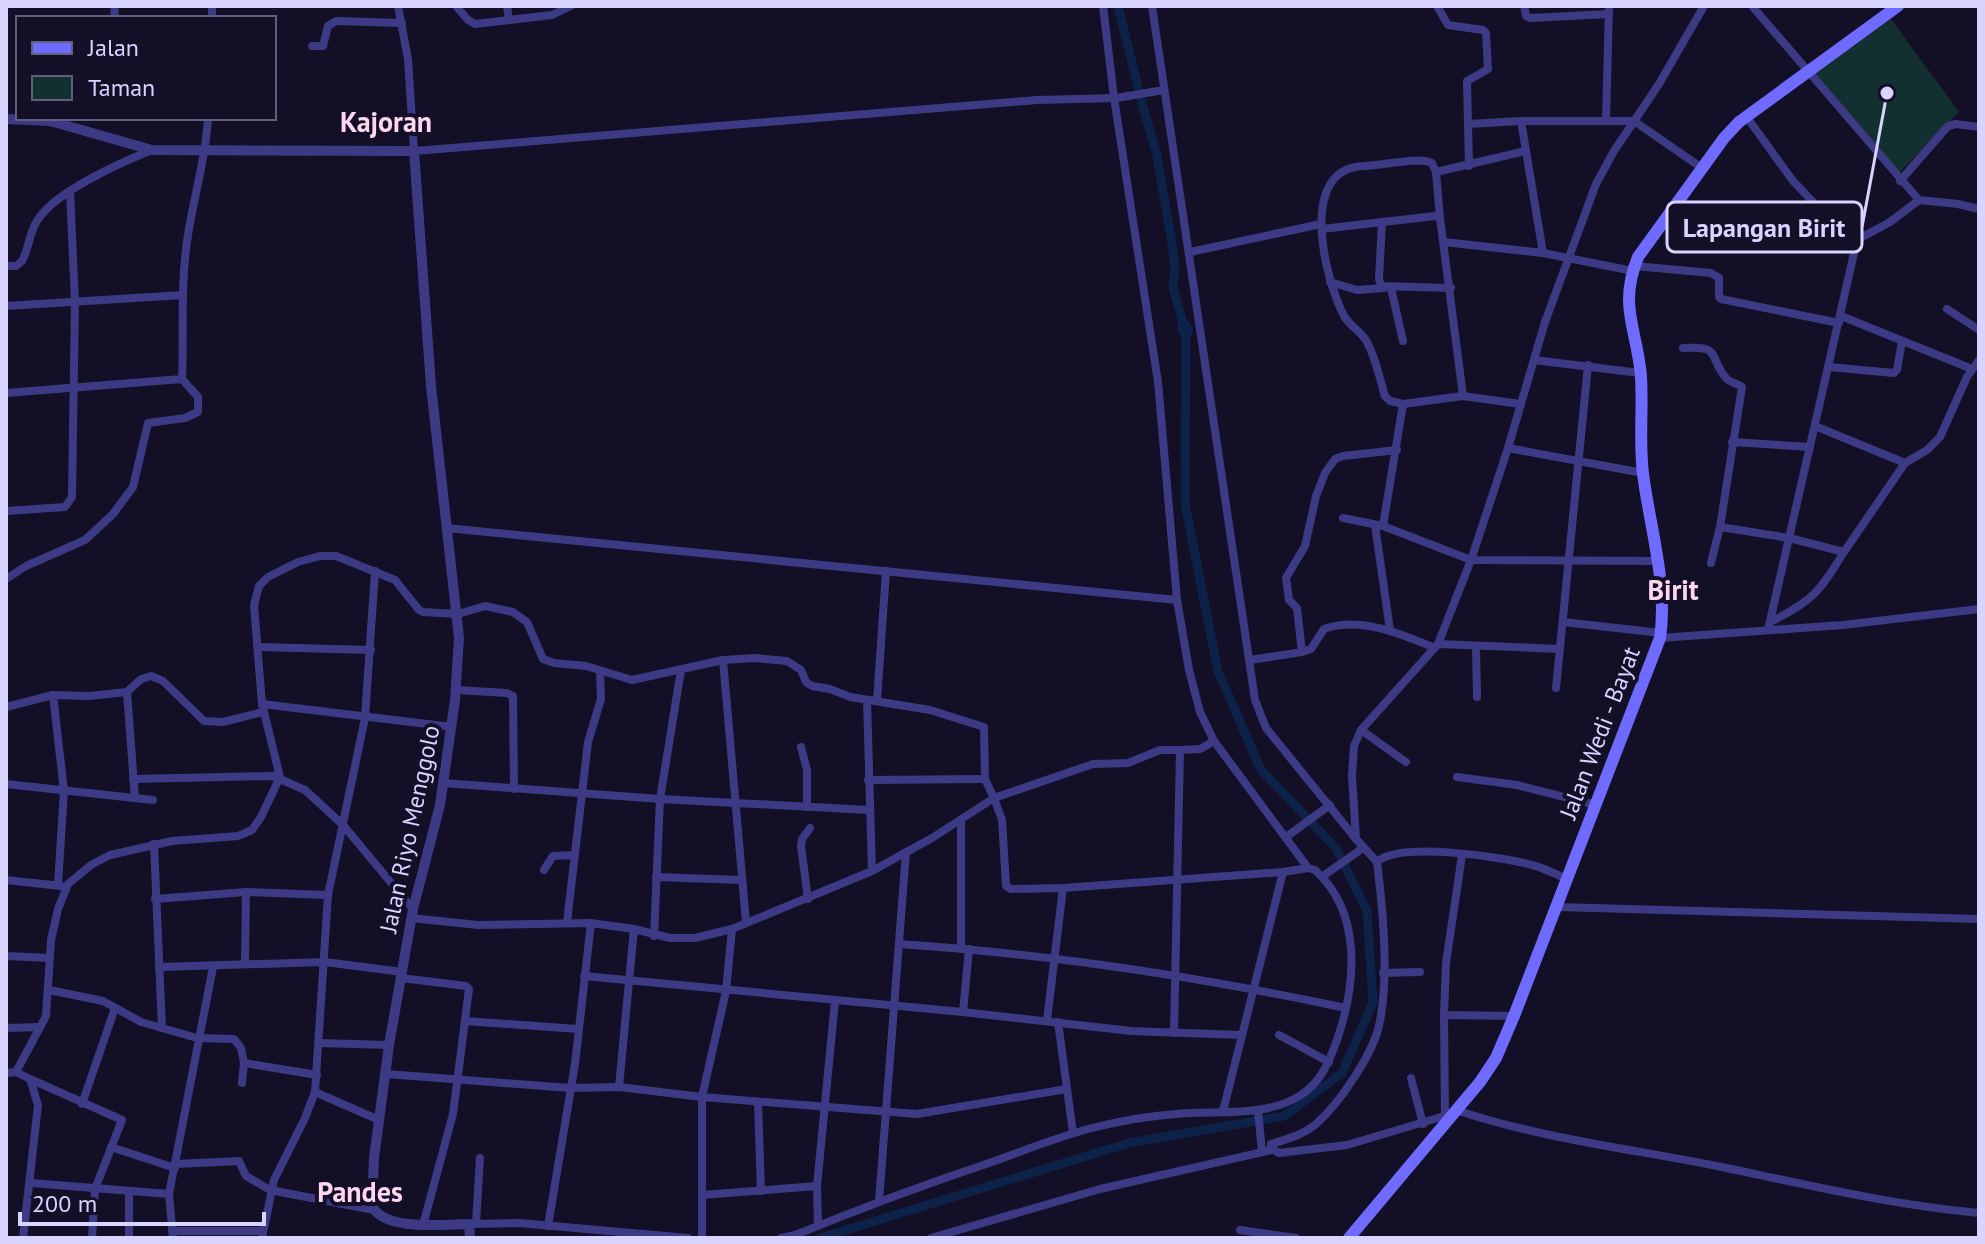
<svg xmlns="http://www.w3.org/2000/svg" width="1985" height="1244" viewBox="0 0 1985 1244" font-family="'PT Sans',sans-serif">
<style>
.green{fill:#12302f}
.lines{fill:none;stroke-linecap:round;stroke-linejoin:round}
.canal{stroke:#0c2248;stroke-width:9}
.river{stroke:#0c2248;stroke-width:14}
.minor{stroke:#3d3a85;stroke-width:8}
.tertiary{stroke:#3d3a85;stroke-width:10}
.secondary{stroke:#6f6bff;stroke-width:12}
.labels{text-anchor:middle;stroke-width:8;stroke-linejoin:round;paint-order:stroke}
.street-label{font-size:24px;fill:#d9d4ff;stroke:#130f26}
.quarter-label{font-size:28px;font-weight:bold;fill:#ffd6f0;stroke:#130f26}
.leader{fill:none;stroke:#d9d4ff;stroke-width:3}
.callout-dot{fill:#d9d4ff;stroke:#130f26;stroke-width:3}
.callout{fill:#130f26;stroke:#d9d4ff;stroke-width:3}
.callout-label{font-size:26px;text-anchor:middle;font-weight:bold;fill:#d9d4ff}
</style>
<rect width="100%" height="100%" fill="#130f26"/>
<path class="green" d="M1891,19l68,93 -60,61 -85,-99z"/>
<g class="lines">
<g class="canal">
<path d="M1118,6l26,105 12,40 15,86 4,32 -2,19 11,39"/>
<path d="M820,1238l309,-95 155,-27 58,-43 31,-71 -6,-91 -31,-63 -75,-78 -43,-99 -33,-167 1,-173"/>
</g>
<path class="river" d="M1184,327l2,4"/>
<g class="minor">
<path d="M398,6l10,53 6,92 623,-51 79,-2 48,-8"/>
<path d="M456,6l12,14 7,4 77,-9 19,-9"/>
<path d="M507,6l2,14"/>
<path d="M1103,6l11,92 44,284 19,218 12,70 11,42 14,29 94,127"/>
<path d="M1152,6l103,694 11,28 90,111"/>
<path d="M1437,6l11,19 35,5 3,3 2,36 -21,12 2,85"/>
<path d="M1524,6l2,10 4,2 79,-4"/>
<path d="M1752,6l167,194 39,4 21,5"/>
<path d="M114,18l1,-12"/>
<path d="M212,18v-12"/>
<path d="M312,46h11l5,-20 8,-5 66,2"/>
<path d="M1746,116l47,65 22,23 42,36 33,-18 29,-22"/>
<path d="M1606,121l3,-115"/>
<path d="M1468,124l53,-3"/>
<path d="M1436,172l4,46"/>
<path d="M1900,181l48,-55 8,-2 23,3"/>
<path d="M1382,222l-3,57 2,7 70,2"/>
<path d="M1322,229l113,-13 5,2 23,178"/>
<path d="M1444,242l99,11 90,18"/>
<path d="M1190,252l131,-28"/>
<path d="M1543,253l-22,-132h113l68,47"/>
<path d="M6,266h10l6,-5c7,-12 7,-28 15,-40 17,-29 85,-59 115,-71"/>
<path d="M1635,266l76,7 8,5v19l2,2 118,24"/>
<path d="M1330,282l27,8 27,-2"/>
<path d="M1391,288l12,53"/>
<path d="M6,306l177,-11"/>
<path d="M1947,309l32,21"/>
<path d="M1841,316l131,53"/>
<path d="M1683,348c40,-2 24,7 43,30 4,5 12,5 16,9l-22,140"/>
<path d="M1534,360l106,13"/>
<path d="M1829,367l65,6 3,-3 5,-29"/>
<path d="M6,393l176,-14c2,-47 -2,-96 6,-144 6,-40 18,-77 20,-117"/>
<path d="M1403,404l60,-8 57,8"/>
<path d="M1815,426l90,37"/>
<path d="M1732,442l78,5"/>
<path d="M1508,448l135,25"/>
<path d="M6,511l59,-4 7,-10 3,-195 -5,-111"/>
<path d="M1343,518l40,8 88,34 187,1"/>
<path d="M1375,525l15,105"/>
<path d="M1383,526l20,-122 -13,-3 -5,-5c-5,-17 -9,-36 -17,-52 -5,-12 -18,-17 -24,-28 -19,-37 -48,-149 21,-150 17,0 53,-10 67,-3l4,9 90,-21"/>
<path d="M446,528l731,72"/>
<path d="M1711,563l9,-36 69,11 55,14 61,-89 22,-13 13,-13 27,-60 12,-17"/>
<path d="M6,579l20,-13 59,-26 28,-26 20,-27 15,-64 37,-5 13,-6v-15l-16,-18"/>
<path d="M1563,622l98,11"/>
<path d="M1770,622c43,-21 49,-30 74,-70"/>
<path d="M1768,630l89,-390"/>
<path d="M1660,638l183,-13 136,-16"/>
<path d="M1438,644l122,5"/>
<path d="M259,647l112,3"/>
<path d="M1476,647l1,50"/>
<path d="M1302,652l9,-3 13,-20c36,-13 78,5 111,19"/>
<path d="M723,660l23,262"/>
<path d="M1250,660l52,-8 -5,-44 -8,-8 -3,-22 19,-32 11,-50 9,-23 10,-14 8,-3 54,-6"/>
<path d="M1556,688l32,-323"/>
<path d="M457,690l50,3 6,3 1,93"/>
<path d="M127,692l8,106"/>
<path d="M53,695l11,96 -6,94"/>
<path d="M867,700l5,171"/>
<path d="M877,701l9,-130"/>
<path d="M262,704l190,23"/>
<path d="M6,707l47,-12 36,1 38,-4 14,-13 10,-3 12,5 41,40 19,1 40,-10"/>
<path d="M1361,730l45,32"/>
<path d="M801,747l6,23v37"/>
<path d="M1457,777l60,8 79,20"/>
<path d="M133,779l140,-3 32,14 38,35 70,84"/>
<path d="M868,780l117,-1"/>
<path d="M443,783l217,16 209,11"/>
<path d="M6,784l147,16"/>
<path d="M1286,837l44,-32"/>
<path d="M154,844l8,184"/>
<path d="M1377,862c6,49 12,112 3,159 -5,31 -41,83 -64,103 -13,11 -29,15 -45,20v4l8,5 68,-8 104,-31"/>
<path d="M544,870l9,-14 22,-1"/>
<path d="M1323,876l40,-28"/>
<path d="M656,877l86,3"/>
<path d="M1567,879c-12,-5 -23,-11 -35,-14 -29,-8 -133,-24 -155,-3l-21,-23 -4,-63 2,-30 7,-16 77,-86 33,-84 37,-112 37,-126 51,-138 18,-33 45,-67 45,-78"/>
<path d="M6,880l55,6"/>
<path d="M155,899l91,-7 82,3"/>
<path d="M808,899l-7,-53 1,-7 8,-11"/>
<path d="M1557,907l422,12"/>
<path d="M567,922l21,-180 13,-43 -1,-28"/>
<path d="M654,936l6,-137 21,-129"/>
<path d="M899,944c151,10 300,33 447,64"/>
<path d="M961,948v-128"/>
<path d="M6,956l43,2"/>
<path d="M245,964l1,-72"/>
<path d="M159,967l166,-5 77,10"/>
<path d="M1383,973l37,-1"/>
<path d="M584,976l379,36 168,19 110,4"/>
<path d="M401,978l65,8 3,3 -16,125 -30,111"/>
<path d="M49,990l54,11 38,21 56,16 37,1 7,9 3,15 73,12"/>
<path d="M963,1012l6,-63"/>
<path d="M1444,1015l70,1"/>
<path d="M1047,1020l16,-132"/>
<path d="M465,1021l113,8"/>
<path d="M1058,1022l15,111"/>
<path d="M6,1028l34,-1"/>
<path d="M1174,1033l6,-283 20,-1 14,-8"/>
<path d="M1279,1035l50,27"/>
<path d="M320,1043l69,2"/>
<path d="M16,1072l30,-56 5,-76 7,-31 10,-25 23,-19 19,-10 62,-14 66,-5 14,-6 9,-13 19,-40 -18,-73 -8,-99 5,-19 9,-9 30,-15 22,-6h16l59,24 24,30 4,2 35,2 27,-8 28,6 14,10 16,37 11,4 32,3 46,14 91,-20 32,-2 32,3 14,9 5,12 6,4 18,3 20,8 80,13 54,17 1,52 9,19 -62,40 -60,33 -140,58 -37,9h-25l-36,-9 -43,-6 -113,2 -67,-7"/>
<path d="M6,1073l10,-1 14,7 8,26 -15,133"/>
<path d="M387,1074l183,14 49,-1 83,10 215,17 150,-25"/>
<path d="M1411,1078l12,46"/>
<path d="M30,1079l92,41 -27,69 -3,49"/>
<path d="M242,1083l2,-20"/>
<path d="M619,1087l15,-158"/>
<path d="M315,1092l64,28"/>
<path d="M758,1102l3,89"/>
<path d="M82,1104l33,-96"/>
<path d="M1258,1110l4,42"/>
<path d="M1456,1110c86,29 177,39 266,57 86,18 170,38 257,46"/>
<path d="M1223,1111l60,-239"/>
<path d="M1445,1116l-1,-101 2,-52 16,-108"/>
<path d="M111,1147l64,21"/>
<path d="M176,1164l63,-3 7,15 24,14 104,20"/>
<path d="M31,1183l138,11"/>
<path d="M702,1195l115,-9"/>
<path d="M879,1201l27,-349"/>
<path d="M476,1223l4,-65"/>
<path d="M469,1224l50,-1 169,15"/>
<path d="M818,1225l-1,-39 18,-185"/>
<path d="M548,1226l27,-162 16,-141"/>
<path d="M1240,1230l56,8"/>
<path d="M172,1231h91"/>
<path d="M129,1238v-46"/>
<path d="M173,1238l-4,-44 44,-227"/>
<path d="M262,1238l12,-58 31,-62 10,-26 13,-197 37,-177 10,-147"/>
<path d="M702,1238v-141l24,-106 6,-62"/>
<path d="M781,1238l14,-3c64,-26 128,-50 194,-72 34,-12 68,-26 103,-35 28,-7 56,-12 84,-14 41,-4 89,4 125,-19 20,-13 28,-33 36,-55 19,-55 26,-127 -22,-170l-7,-2 -25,4 -220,16 -52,1 -5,-3 -4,-66 -8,-22 99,-34 35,-1 32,-13h20"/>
<path d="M931,1238l169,-49 172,-39"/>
</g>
<path class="tertiary" d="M6,119l44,2 102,29 262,1 17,235 28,252 -4,62 -15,105 -27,104 -24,136 -15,113 -2,48c13,26 73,18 97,18l1,14"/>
<path class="secondary" d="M1349,1238l131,-156 16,-24 18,-42 146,-378c8,-54 -10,-110 -17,-164 -4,-32 0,-65 -2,-98 -4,-47 -23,-70 -3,-119l86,-119 15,-16 159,-116"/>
</g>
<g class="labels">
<g class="street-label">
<text transform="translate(1600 733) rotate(-69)" y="8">Jalan Wedi - Bayat</text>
<text transform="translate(410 829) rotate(-78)" y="8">Jalan Riyo Menggolo</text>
</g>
<g class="quarter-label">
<text x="386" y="132">Kajoran</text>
<text x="1673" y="600">Birit</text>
<text x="360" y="1202">Pandes</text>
</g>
</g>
<path class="leader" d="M1887 93L1862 227"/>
<circle class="callout-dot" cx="1887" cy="93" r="8"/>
<rect class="callout" x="1667" y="202" width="195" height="50" rx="8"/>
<g class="callout-label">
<text x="1764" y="237">Lapangan Birit</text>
</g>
<rect width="1985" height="1244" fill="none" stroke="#d9d4ff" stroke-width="16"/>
<rect x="16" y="16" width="260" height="104" fill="#130f26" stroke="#625e7d" stroke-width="2"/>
<rect x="32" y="42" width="40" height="12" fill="#6f6bff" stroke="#625e7d" stroke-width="2"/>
<text x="88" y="56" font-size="24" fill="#d9d4ff">Jalan</text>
<rect x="32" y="76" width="40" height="24" fill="#12302f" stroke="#625e7d" stroke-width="2"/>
<text x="88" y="96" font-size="24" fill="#d9d4ff">Taman</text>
<path d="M20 1212v12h244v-12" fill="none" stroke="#d9d4ff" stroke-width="4"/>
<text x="32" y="1212" font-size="24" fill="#d9d4ff" stroke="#130f26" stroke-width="6" paint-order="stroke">200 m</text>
</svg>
